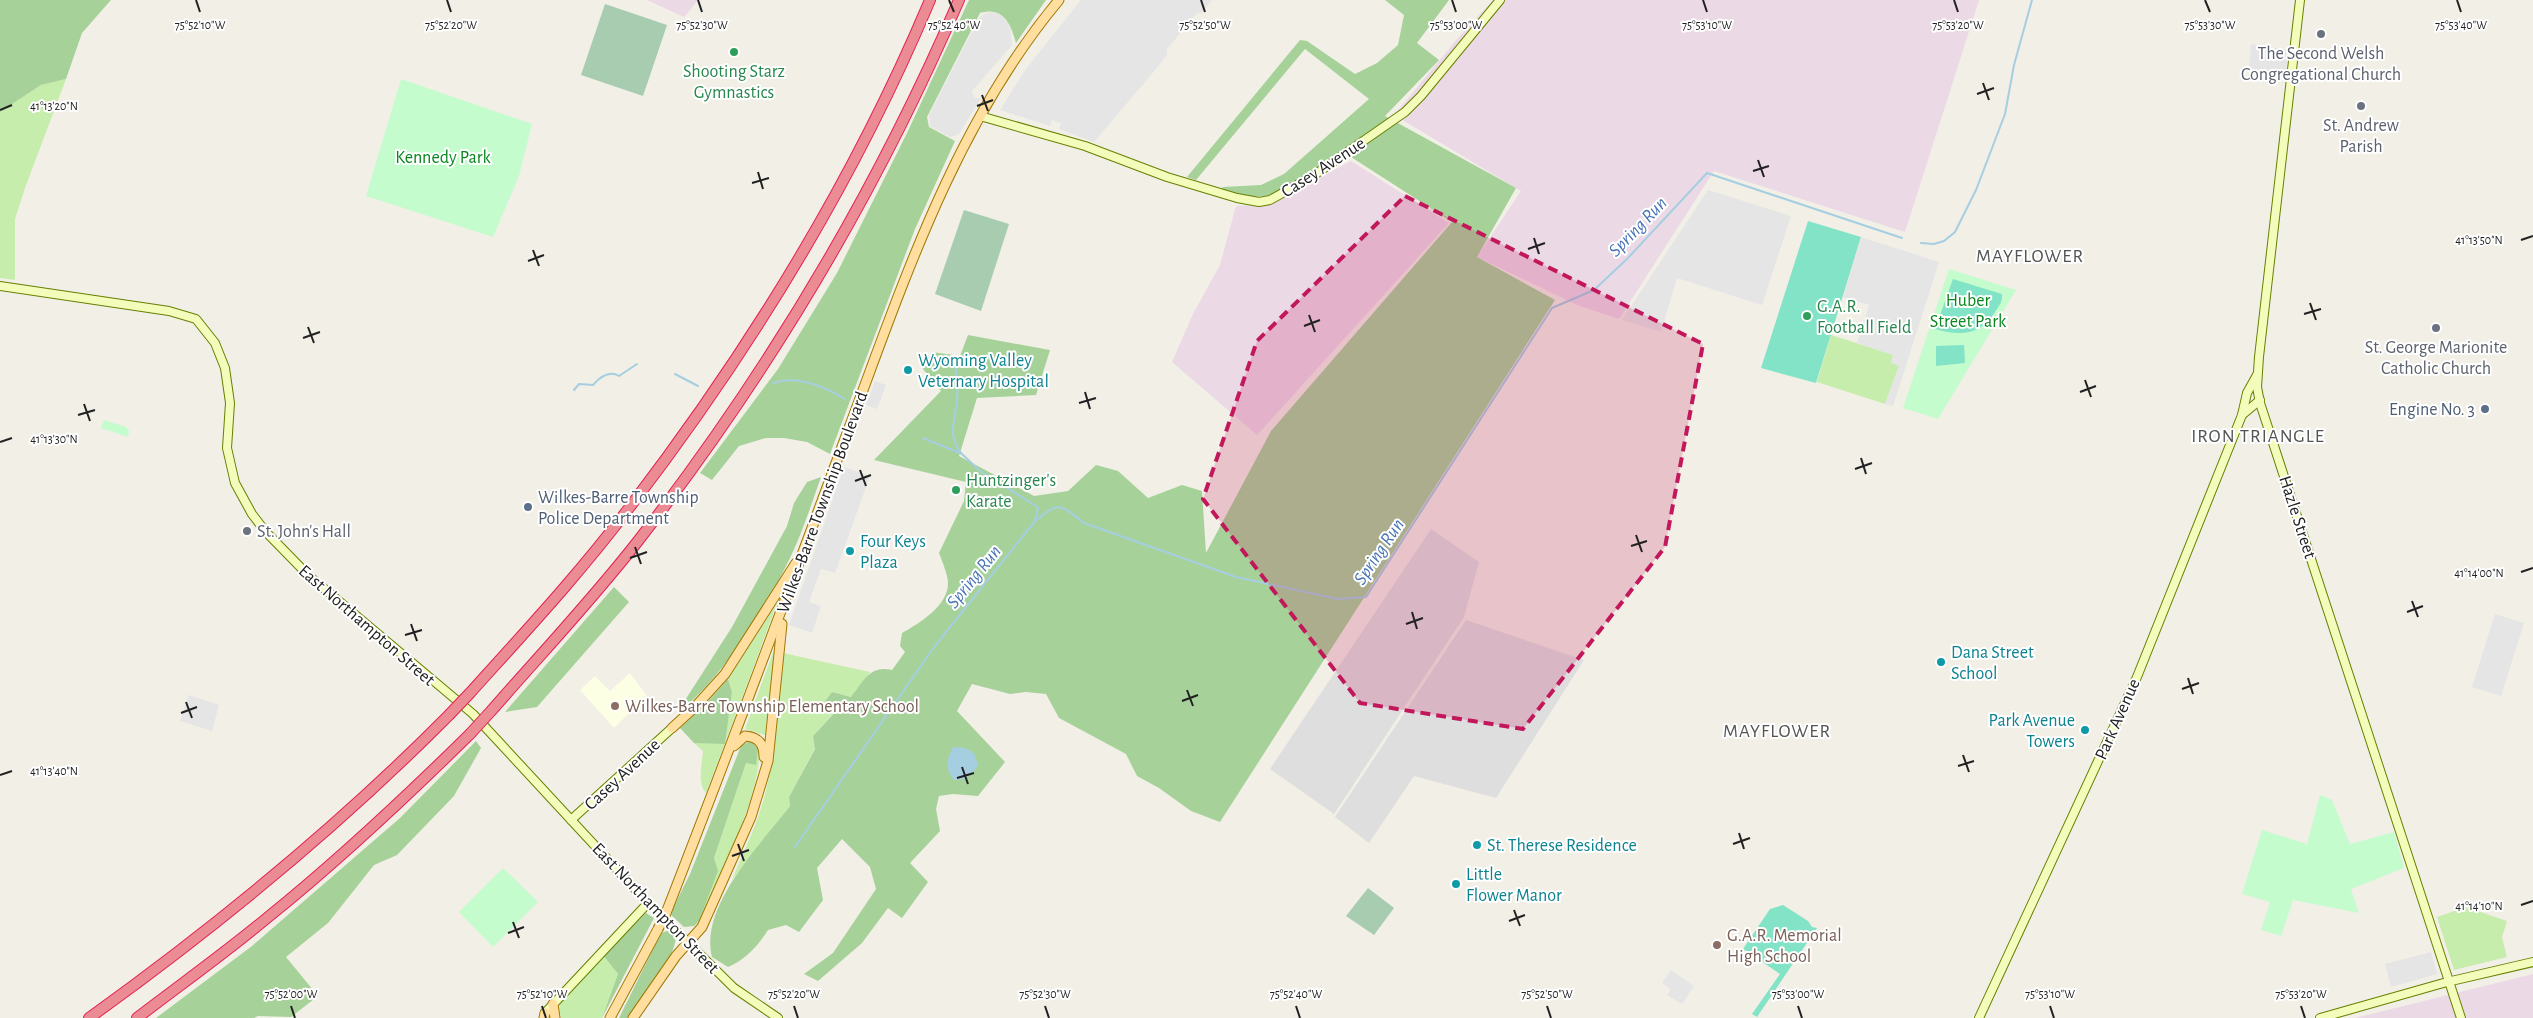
<svg xmlns="http://www.w3.org/2000/svg" width="2533" height="1018" viewBox="0 0 2533 1018" font-family="'Alegreya Sans',sans-serif">
<style>
.residential{fill:#dfdede}
.industrial{fill:#ebd9e6}
.education{fill:#fcffe3}
.grass{fill:#c6edac}
.forest{fill:#a6d29a}
.cemetery{fill:#a7ccb0}
.park{fill:#c4fccd}
.pitch{fill:#82e3c7}
.parking{fill:#e5e5e5}
.water{fill:#a6cee1}
.lines{fill:none;stroke-linecap:round;stroke-linejoin:round}
.stream{stroke:#a6cee1;stroke-width:2}
.secondary-casing{stroke:#668000;stroke-width:10}
.primary-casing{stroke:#9e7800;stroke-width:11}
.highway-casing{stroke:#e32051;stroke-width:12}
.secondary{stroke:#f3fcba;stroke-width:8}
.primary{stroke:#ffde9f;stroke-width:9}
.highway{stroke:#eb8c95;stroke-width:10}
.primary-bridge-casing{stroke:#9e7800;stroke-width:11;stroke-linecap:butt}
.highway-bridge-casing{stroke:#e32051;stroke-width:12;stroke-linecap:butt}
.primary-bridge{stroke:#ffde9f;stroke-width:9}
.highway-bridge{stroke:#eb8c95;stroke-width:10}
.marked{fill:#c2185b;fill-opacity:0.2;stroke:#c2185b;stroke-width:4;stroke-dasharray:10 6;stroke-linejoin:round}
.ticks{fill:none;stroke:#212121;stroke-width:2}
.worship-dot{fill:#6b7280;stroke:#fff;stroke-width:2}
.leisure-dot{fill:#2e9e5b;stroke:#fff;stroke-width:2}
.culture-dot{fill:#0f9aa8;stroke:#fff;stroke-width:2}
.service-dot{fill:#5c6f8a;stroke:#fff;stroke-width:2}
.education-dot{fill:#8d6e63;stroke:#fff;stroke-width:2}
.labels{text-anchor:middle;stroke-width:4;stroke-linejoin:round;paint-order:stroke}
.worship-label{font-size:18px;fill:#5b616d;stroke:#fff}
.leisure-label{font-size:18px;fill:#27864d;stroke:#fff;text-anchor:start}
.park-label{font-size:18px;fill:#07871e;stroke:#fff}
.street-label{font-size:18px;fill:#212121;stroke:#fff}
.culture-label{font-size:18px;fill:#0d838f;stroke:#fff;text-anchor:start}
.service-label{font-size:18px;fill:#4e5e75;stroke:#fff;text-anchor:end}
.education-label{font-size:18px;fill:#785e54;stroke:#fff;text-anchor:start}
.water-label{font-size:19px;font-style:italic;fill:#4874b6;stroke:#fff}
.neighbourhood-label{font-size:19px;letter-spacing:1px;fill:#545454;stroke:#fff}
.ticks-label{font-size:12px;text-anchor:middle;fill:#212121;stroke:#fff;stroke-width:4;stroke-linejoin:round;paint-order:stroke}
</style>
<rect width="100%" height="100%" fill="#f2efe7"/>
<g class="residential">
<path d="M1431,529l48,33 -15,55 -130,197 -64,-45z"/>
<path d="M1466,620l118,40 -88,138 -82,-22 -45,67 -34,-26z"/>
</g>
<g class="industrial">
<path d="M647,0h51l-14,17z"/>
<path d="M1493,0h486l-74,232 -191,-61 -95,148 -42,-14 -100,-48 44,-66 -127,-76 64,-77z"/>
<path d="M1351,161l98,62 -192,212 -85,-73 21,-48 27,-49 16,-59 35,-2z"/>
<path d="M2533,974v44h-178z"/>
</g>
<path class="education" d="M630,673l17,23 -33,32 -34,-38 15,-14 15,15z"/>
<g class="grass">
<path d="M66,79l-41,109 -10,31v61l-15,-2v-166l41,-27z"/>
<path d="M1831,335l63,20 5,11 -14,38 -68,-22z"/>
<path d="M777,603c-23,64 -47,127 -71,190 -9,-9 -4,-30 -3,-42l-9,-8h31l7,-51 -4,-13z"/>
<path d="M775,647l-10,88 -20,-6z"/>
<path d="M783,653l87,19 -19,25 -19,-5 -7,9 11,9 -23,26 2,12 -26,49 1,9 -58,74c11,-28 26,-56 33,-86 12,-46 13,-95 18,-141z"/>
<path d="M750,741l9,6c5,37 -41,140 -60,174l15,-63 32,-95 10,2z"/>
<path d="M2466,907l41,14 -5,16 5,20 -53,13 -17,-53z"/>
<path d="M603,955l15,19 -16,44h-41l-2,-10 2,-7z"/>
</g>
<g class="forest">
<path d="M0,0h111l-29,33 -16,46 -25,6 -41,27z"/>
<path d="M969,0h77l-30,43c-5,-19 -13,-37 -36,-30l-53,104 2,10 26,14 -40,88 -85,225 -23,-12 -23,-4h-18l-27,8 -27,34 -12,-7 78,-104 59,-96 70,-140z"/>
<path d="M1385,0h64l-32,43 22,17 -54,56 131,72 -39,69 78,43 -335,522 -29,-11 -32,-23 -22,-12 -11,-22 -67,-36 -13,-24 -20,-2 -16,2 -38,-10 -15,27 48,51 -27,34 -25,-2 -14,2 -3,13 4,22 -30,32 18,19 -26,36 -14,-10 -26,35 -44,38 -14,-7 29,-21 43,-64 -6,-22 -28,-28 -25,29 6,32 -24,32 -13,-7 -18,5c-10,16 -23,30 -40,37l-16,-10c-13,-51 49,-113 78,-151l-1,-9 26,-48 -2,-13 23,-25 -11,-10 7,-9 19,5c13,-16 18,-32 41,-27l13,-18 -5,-6 2,-13c20,-11 52,-31 45,-57 -2,-8 -5,-15 -8,-23l25,-52 2,-19 -92,-22 67,-69 -18,-22 9,-17 28,4 8,-21 82,15 -14,45 -59,3 -18,58 75,40 34,-5 28,-26 22,6 30,27 34,-13 20,6 4,62 65,-122 181,-209 -101,-65 -80,38 -19,2 -31,-8 2,-2 38,-2 23,-11 85,-75 -64,-50 -109,131 -9,-3 113,-137 7,1 48,33 22,-11 21,-18 6,-30z"/>
<path d="M821,477c-10,28 -19,57 -32,83 -25,52 -62,110 -106,149l-1,-4 50,-78 55,-101 7,-23 13,-21z"/>
<path d="M614,587l15,15 -92,105 -32,5z"/>
<path d="M728,679l4,13 -7,52 -31,-1 -14,-15 24,-22z"/>
<path d="M476,741l5,7 -27,48 -57,59 -23,10 -46,58 -42,34 32,39 -27,21 -33,-1 -4,2h-98l96,-72 148,-128z"/>
<path d="M750,741l8,7 -2,17 -10,-2 -32,95 4,13 -19,50 -5,5 -10,1 -14,-13 20,-40 51,-128z"/>
<path d="M646,913l8,5 -52,100 16,-44 -15,-19z"/>
<path d="M670,930l6,6c-2,27 -32,61 -49,82h-8l42,-85z"/>
</g>
<g class="cemetery">
<path d="M605,4l62,21 -24,71 -62,-21z"/>
<path d="M964,210l45,14 -28,87 -46,-17z"/>
<path d="M1368,888l26,20 -20,27 -28,-19z"/>
</g>
<g class="park">
<path d="M401,79l131,45 -13,52 -26,61 -127,-41z"/>
<path d="M1949,269l67,21 -78,129 -35,-11z"/>
<path d="M104,420l22,7 3,4 -1,6 -27,-9z"/>
<path d="M2320,795l12,5 18,44 44,-12 10,36 -53,21 8,24 -66,-13 -12,36 -20,-6 9,-28 -28,-8 20,-64 45,14z"/>
<path d="M503,868l35,34 -45,45 -34,-35z"/>
</g>
<g class="pitch">
<path d="M1808,221l53,16 -45,146 -55,-15z"/>
<path d="M1953,279l49,15c1,7 -3,12 -7,18 -15,24 -35,24 -60,17z"/>
<path d="M1964,345l1,18 -29,3v-20z"/>
<path d="M1783,905l25,16 4,6 5,1 -60,89 -5,-3 28,-40 -37,-25 27,-40z"/>
</g>
<g class="parking">
<path d="M1081,0h135h-4l-10,13h-5l-30,36v6l-16,20 -57,67 -35,-13 2,-6 -9,-3 -2,6 -50,-16 26,-41z"/>
<path d="M994,12l8,4 8,10 2,19 -40,46 2,7h7l-22,36 -9,3 -20,-11 -1,-11 50,-97 7,-5z"/>
<path d="M2251,44l37,6 -3,27 -36,-4z"/>
<path d="M1708,190l83,26 -29,89 -85,-27 -16,54 -39,-12z"/>
<path d="M1861,237l78,25 -46,144 -8,-2 14,-38 -8,-3 2,-8 -36,-12 12,-38 -26,-8z"/>
<path d="M875,381l11,4 -9,24 -11,-4z"/>
<path d="M844,467l26,9 -35,97 -14,-4 -12,33 12,4 -9,27 -23,-8z"/>
<path d="M2495,614l29,9 -23,73 -29,-9z"/>
<path d="M189,695l30,10 -7,26 -32,-10z"/>
<path d="M2431,952l6,22 -46,13 -6,-23z"/>
<path d="M1671,970l23,16 -12,18 -15,-9 4,-6 -9,-6z"/>
</g>
<path class="water" d="M953,747l12,1 9,5 4,12c-7,10 -12,16 -24,15 -9,-12 -8,-19 -1,-33z"/>
<g class="lines">
<g class="stream">
<path d="M1921,243l13,1 10,-3 11,-9 21,-42 29,-76 9,-49 18,-65"/>
<path d="M955,366c2,12 3,23 2,35 -2,19 -10,35 4,52"/>
<path d="M675,374l23,12"/>
<path d="M773,383c24,-8 52,4 72,16"/>
<path d="M574,390l5,-6 14,1c7,-8 16,-15 26,-9l18,-12"/>
<path d="M923,438l39,16 18,17 56,35 2,2 -3,12"/>
<path d="M795,847l139,-200 101,-126c24,-20 25,-17 49,2l152,54 102,22 28,-2 186,-289 42,-18 33,-31 80,-86 195,65"/>
</g>
<defs>
<g id="secondary">
<path d="M2300,0l-41,357 -2,30 3,16 201,615"/>
<path d="M980,116l105,30 82,31 70,21 22,4 11,-2 43,-24 92,-64 16,-16 79,-96"/>
<path d="M0,286l169,25 27,8 19,24 10,25 5,35 -3,45 8,35 17,31 13,17 43,44 165,139 175,189 86,85 44,30"/>
<path d="M2242,415l18,-15"/>
<path d="M571,820l101,-92"/>
<path d="M545,1013l103,-110"/>
<path d="M1979,1018l158,-341 105,-262 5,-22 10,-18"/>
<path d="M2320,1018l127,-36 86,-20"/>
</g>
<g id="primary">
<path d="M672,728l23,-21 30,-33 71,-111"/>
<path d="M734,746l11,-10c13,1 19,7 19,21"/>
<path d="M666,913c61,-156 119,-312 177,-469 58,-154 109,-316 216,-444"/>
<path d="M553,1004l2,14"/>
<path d="M544,1018l1,-5"/>
<path d="M610,1018l48,-89"/>
<path d="M633,1018l43,-62 26,-29 49,-110 17,-56 14,-137"/>
</g>
<g id="highway">
<path d="M470,693c55,-61 110,-120 159,-185 119,-155 225,-327 301,-508"/>
<path d="M492,710c49,-56 100,-110 146,-169 129,-166 238,-348 321,-541"/>
<path d="M89,1018c128,-92 249,-191 360,-303"/>
<path d="M137,1018c43,-33 88,-65 130,-100 71,-57 138,-120 203,-184"/>
</g>
</defs>
<use href="#secondary" class="secondary-casing"/>
<use href="#primary" class="primary-casing"/>
<use href="#highway" class="highway-casing"/>
<use href="#secondary" class="secondary"/>
<use href="#primary" class="primary"/>
<use href="#highway" class="highway"/>
<defs>
<path id="primary-bridge" d="M658,929l8,-16"/>
<g id="highway-bridge">
<path d="M449,715l21,-22"/>
<path d="M470,734l22,-24"/>
</g>
</defs>
<use href="#primary-bridge" class="primary-bridge-casing"/>
<use href="#highway-bridge" class="highway-bridge-casing"/>
<use href="#primary-bridge" class="primary-bridge"/>
<use href="#highway-bridge" class="highway-bridge"/>
</g>
<path class="marked" d="M1405,196l298,148 -38,203 -142,182 -163,-26 -157,-204 54,-158z"/>
<path class="ticks" d="M196,0l4,12M447,0l4,12M698,0l4,12M949,0l5,12M1201,0l4,12M1452,0l4,12M1703,0l4,12M1954,0l4,12M2205,0l5,12M2457,0l4,12M1983,83l6,17M1977,94l17,-6M982,95l6,16M977,106l16,-6M0,110l12,-5M1758,160l6,17M1753,171l16,-5M758,172l5,17M752,183l17,-5M1534,238l5,16M2521,240l12,-4M1528,249l17,-6M533,250l6,16M528,261l16,-6M2310,303l6,17M2304,314l17,-5M1309,315l6,17M1304,326l16,-6M308,327l6,16M303,338l17,-6M2085,380l6,17M1085,392l5,17M2080,392l16,-6M1079,403l17,-5M84,404l6,17M78,415l17,-5M0,442l12,-4M1861,458l5,16M1855,469l17,-6M860,470l6,16M855,481l16,-6M1636,535l6,17M1631,546l16,-5M635,547l6,17M630,558l17,-6M2521,572l12,-4M2412,601l6,16M1412,612l5,17M2407,612l16,-6M411,624l6,17M1406,624l17,-6M405,635l17,-5M2188,678l5,16M2182,689l17,-6M1187,690l6,16M1182,701l16,-6M186,702l6,16M181,713l16,-6M1963,755l6,17M1958,766l16,-5M962,767l6,17M0,775l12,-4M957,778l17,-5M1739,833l5,16M738,844l6,17M1733,844l17,-6M732,856l17,-6M2521,905l12,-4M1514,910l6,16M1509,921l16,-6M513,922l6,16M508,933l16,-6M291,1006l4,12M542,1006l4,12M794,1006l4,12M1045,1006l4,12M1296,1006l4,12M1547,1006l4,12M1798,1006l4,12M2050,1006l4,12M2301,1006l4,12"/>
<g class="worship-dot">
<circle cx="2321" cy="34" r="5"/>
<circle cx="2361" cy="106" r="5"/>
<circle cx="2436" cy="328" r="5"/>
<circle cx="247" cy="531" r="5"/>
</g>
<g class="leisure-dot">
<circle cx="734" cy="52" r="5"/>
<circle cx="1807" cy="316" r="5"/>
<circle cx="956" cy="490" r="5"/>
</g>
<g class="culture-dot">
<circle cx="908" cy="370" r="5"/>
<circle cx="850" cy="551" r="5"/>
<circle cx="1941" cy="662" r="5"/>
<circle cx="2085" cy="730" r="5"/>
<circle cx="1477" cy="845" r="5"/>
<circle cx="1456" cy="884" r="5"/>
</g>
<g class="service-dot">
<circle cx="2485" cy="409" r="5"/>
<circle cx="528" cy="507" r="5"/>
</g>
<g class="education-dot">
<circle cx="615" cy="706" r="5"/>
<circle cx="1717" cy="945" r="5"/>
</g>
<g class="labels">
<g class="worship-label">
<text x="2321" y="59">The Second Welsh<tspan x="2321" dy="21">Congregational Church</tspan></text>
<text x="2361" y="131">St. Andrew<tspan x="2361" dy="21">Parish</tspan></text>
<text x="2436" y="353">St. George Marionite<tspan x="2436" dy="21">Catholic Church</tspan></text>
<text x="257" y="537" text-anchor="start">St. John's Hall</text>
</g>
<g class="leisure-label">
<text x="734" y="77" text-anchor="middle">Shooting Starz<tspan x="734" dy="21">Gymnastics</tspan></text>
<text x="1817" y="312">G.A.R.<tspan x="1817" dy="21">Football Field</tspan></text>
<text x="966" y="486">Huntzinger's<tspan x="966" dy="21">Karate</tspan></text>
</g>
<g class="park-label">
<text x="443" y="163">Kennedy Park</text>
<text x="1968" y="306">Huber<tspan x="1968" dy="21">Street Park</tspan></text>
</g>
<g class="street-label">
<text transform="translate(1323 167) rotate(-33)" y="6">Casey Avenue</text>
<text transform="translate(822 502) rotate(-70)" y="6">Wilkes-Barre Township Boulevard</text>
<text transform="translate(2298 517) rotate(72)" y="6">Hazle Street</text>
<text transform="translate(367 625) rotate(41)" y="6">East Northampton Street</text>
<text transform="translate(2117 719) rotate(-66)" y="6">Park Avenue</text>
<text transform="translate(622 774) rotate(-43)" y="6">Casey Avenue</text>
<text transform="translate(656 908) rotate(46)" y="6">East Northampton Street</text>
</g>
<g class="culture-label">
<text x="918" y="366">Wyoming Valley<tspan x="918" dy="21">Veternary Hospital</tspan></text>
<text x="860" y="547">Four Keys<tspan x="860" dy="21">Plaza</tspan></text>
<text x="1951" y="658">Dana Street<tspan x="1951" dy="21">School</tspan></text>
<text x="2075" y="726" text-anchor="end">Park Avenue<tspan x="2075" dy="21">Towers</tspan></text>
<text x="1487" y="851">St. Therese Residence</text>
<text x="1466" y="880">Little<tspan x="1466" dy="21">Flower Manor</tspan></text>
</g>
<g class="service-label">
<text x="2475" y="415">Engine No. 3</text>
<text x="538" y="503" text-anchor="start">Wilkes-Barre Township<tspan x="538" dy="21">Police Department</tspan></text>
</g>
<g class="education-label">
<text x="625" y="712">Wilkes-Barre Township Elementary School</text>
<text x="1727" y="941">G.A.R. Memorial<tspan x="1727" dy="21">High School</tspan></text>
</g>
<g class="water-label">
<text transform="translate(1637 226) rotate(-46)" y="7">Spring Run</text>
<text transform="translate(1378 551) rotate(-56)" y="7">Spring Run</text>
<text transform="translate(973 576) rotate(-51)" y="7">Spring Run</text>
</g>
<g class="neighbourhood-label">
<text x="2030" y="262">MAYFLOWER</text>
<text x="2258" y="442">IRON TRIANGLE</text>
<text x="1777" y="737">MAYFLOWER</text>
</g>
</g>
<g class="ticks-label">
<text x="2461" y="29">75°53'40"W</text>
<text x="200" y="29">75°52'10"W</text>
<text x="451" y="29">75°52'20"W</text>
<text x="702" y="29">75°52'30"W</text>
<text x="954" y="29">75°52'40"W</text>
<text x="1205" y="29">75°52'50"W</text>
<text x="1456" y="29">75°53'00"W</text>
<text x="1707" y="29">75°53'10"W</text>
<text x="1958" y="29">75°53'20"W</text>
<text x="2210" y="29">75°53'30"W</text>
<text x="54" y="110">41°13'20"N</text>
<text x="2479" y="244">41°13'50"N</text>
<text x="54" y="443">41°13'30"N</text>
<text x="2479" y="577">41°14'00"N</text>
<text x="54" y="775">41°13'40"N</text>
<text x="2479" y="910">41°14'10"N</text>
<text x="291" y="998">75°52'00"W</text>
<text x="542" y="998">75°52'10"W</text>
<text x="794" y="998">75°52'20"W</text>
<text x="1045" y="998">75°52'30"W</text>
<text x="1296" y="998">75°52'40"W</text>
<text x="1547" y="998">75°52'50"W</text>
<text x="1798" y="998">75°53'00"W</text>
<text x="2050" y="998">75°53'10"W</text>
<text x="2301" y="998">75°53'20"W</text>
</g>
</svg>
